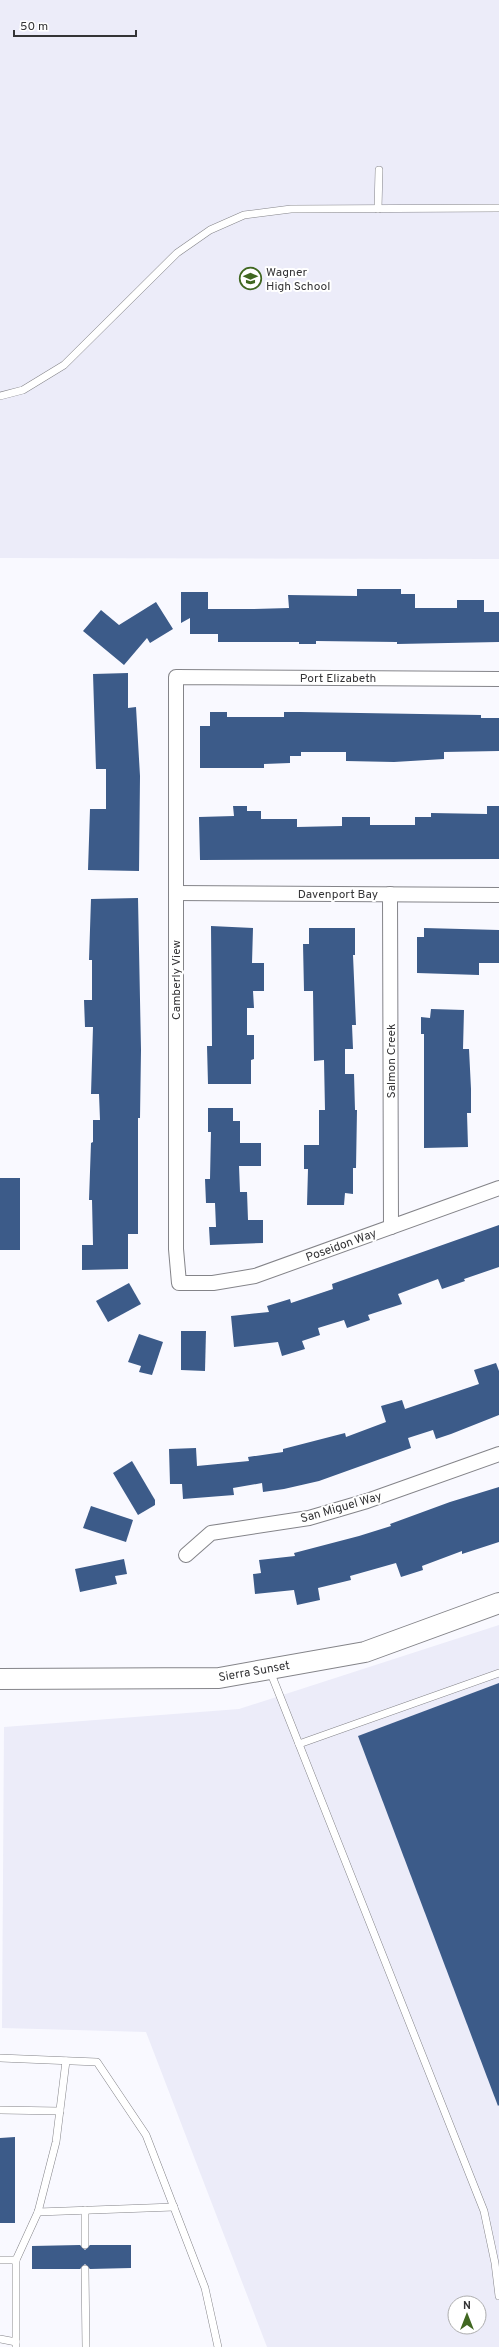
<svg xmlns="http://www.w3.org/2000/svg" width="499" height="2347" viewBox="0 0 499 2347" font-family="Overpass,sans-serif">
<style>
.built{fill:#ececf9;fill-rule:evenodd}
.building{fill:#3c5b89}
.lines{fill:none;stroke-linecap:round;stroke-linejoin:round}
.lane-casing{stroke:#848489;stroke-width:8}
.street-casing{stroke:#848489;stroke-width:16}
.secondary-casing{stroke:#848489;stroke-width:22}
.lane{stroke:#fff;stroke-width:7}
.street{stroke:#fff;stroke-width:14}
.secondary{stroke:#fff;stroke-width:20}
.labels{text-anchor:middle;stroke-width:4;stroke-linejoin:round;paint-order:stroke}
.poi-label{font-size:12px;fill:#343436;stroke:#fff;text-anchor:start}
.street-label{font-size:12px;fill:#343436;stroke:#fff}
</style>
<rect width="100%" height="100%" fill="#f9f9ff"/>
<g class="built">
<path d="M0,0h499v559l-499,-1z"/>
<path d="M499,1625v722h-232l-121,-315 -144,-4 2,-301 235,-18zM455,2303h24v24h-24z"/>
</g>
<g class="building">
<path d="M357,589h44v5h14v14h42v-8h27v12h15v30l-102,2v-2l-81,-1v3h-17v-2h-81v-8h-28v-16l-9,5v-31h27v17h45l36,-1 -1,-13 69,1z"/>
<path d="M156,602l17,27 -23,14 -3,-5 -23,27 -41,-34 18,-21 18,15z"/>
<path d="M128,673v35l8,-1 4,69 -1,95 -51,-1 2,-61h16v-40h-10l-3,-95z"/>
<path d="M210,712h17v5h57v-5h16l181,3v3h18v33l-55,1v7l-50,3 -48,-1v-9h-45v4h-11v7l-26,1v4h-64v-42h10z"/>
<path d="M233,806h14v5h14v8h36v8l45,-1v-9h28v8h45v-8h16v-4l56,1v-8h12v53l-299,1 -1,-43 35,-1z"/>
<path d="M138,898l3,152 -1,68h-2v116h-10v35l-46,1v-25h11l-1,-45h-3l2,-57 2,-1v-22h7l-1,-26h-8l2,-67h-8l-1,-27h8v-40h-3l2,-61z"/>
<path d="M211,926l42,2 -1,35h12v28h-11l1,17h-7v27h7v24l-3,1v24h-43l-1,-38h5z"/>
<path d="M309,928h46v27h-2l3,70h-4l1,24h-8v25h9l1,36h2l-1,58h-3v26l-8,-1 -1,12h-37l1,-36h-4v-24h15v-35h6l-1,-50 -10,1 -1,-70h-9l-1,-47h6z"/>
<path d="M424,928l75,2v33h-20v12l-62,-2v-36h7z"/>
<path d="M431,1009l33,1 -1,39h6l2,40v24h-4l1,34 -44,1v-114h-3v-17l9,1z"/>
<path d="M208,1108h25v13h7v22h21v23h-22l1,26h7l1,28h15v23l-53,2 -1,-18h7l-1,-24h-9l-1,-24h5l1,-47h-3z"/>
<rect x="0" y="1178" width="20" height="72"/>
<path d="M499,1225v42l-35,12 1,2 -23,8 -4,-10 -40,15 4,10 -34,11 2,5 -23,8 -3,-8 -26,8 2,7 -18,6 3,8 -23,7 -4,-14 -44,5 -3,-31 38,-4 -2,-6 23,-7 1,4 42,-14 -1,-5z"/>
<path d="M129,1283l12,21 -33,18 -12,-21z"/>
<path d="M181,1331h25l-1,40 -24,-1z"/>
<path d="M139,1334l24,8 -11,33 -13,-3 2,-6 -13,-4z"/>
<path d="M496,1363l3,8v44l-48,19 -15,5 -3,-9 -25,8 3,10 -92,33 -35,8 -21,3 -1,-9 -29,5 1,7 -51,4 -1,-15h-12l-1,-35 27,-1 1,18 52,-5 -1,-4 35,-5v-3l62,-16 1,4 40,-15 -5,-16 21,-6 3,9 74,-25 -5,-14z"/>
<path d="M132,1461l23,39v5l-17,10 -25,-42z"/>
<path d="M499,1487v55l-37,12v-3l-40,15 1,4 -22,7 -5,-14 -46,13 1,4 -33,8 2,12 -23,5 -3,-15 -39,4 -2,-20 8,-1 -2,-13 36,-4 -1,-3 65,-17 32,-10 -1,-2 60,-22z"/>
<path d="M91,1506l42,14 -7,22 -43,-14z"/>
<path d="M124,1559l3,15 -12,2 2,8 -37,8 -5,-23z"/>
<path d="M499,1683v422l-1,1 -140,-370z"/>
<path d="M15,2137v86h-15v-85z"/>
<path d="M80,2245l5,5 5,-5h41v23l-41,1 -5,-5 -5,5h-48v-23z"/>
</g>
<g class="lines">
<defs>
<g id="lane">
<path d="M378,209l1,-39"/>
<path d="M0,396l23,-6 41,-25 113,-112 33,-23 34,-15 47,-6 208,-1"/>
<path d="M270,1671l214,540 11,52 4,33"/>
<path d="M299,1744l200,-71"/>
<path d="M0,2058l97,4 49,73 59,153 13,59"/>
<path d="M0,2110l60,1"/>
<path d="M85,2210v35"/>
<path d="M38,2212l136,-5"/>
<path d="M0,2260h16v87"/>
<path d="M16,2260l22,-48 18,-70 10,-81"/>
<path d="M85,2269l1,78"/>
<path d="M0,2339l16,3"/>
</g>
<g id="street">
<path d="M499,679l-323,-2v572l3,34h34l42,-7 244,-88"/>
<path d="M176,893l323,2"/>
<path d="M390,894l1,333"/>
<path d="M186,1555l25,-22 98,-15 58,-17 132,-47"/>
</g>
<path id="secondary" d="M0,1679l219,-1 146,-26 134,-49"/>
</defs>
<use href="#lane" class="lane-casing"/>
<use href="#street" class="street-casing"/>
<use href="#secondary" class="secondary-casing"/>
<use href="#lane" class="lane"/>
<use href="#street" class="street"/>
<use href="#secondary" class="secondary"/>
</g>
<defs>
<symbol id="school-ring" viewBox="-11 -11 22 22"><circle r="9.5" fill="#fff" stroke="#406721" stroke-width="1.5"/><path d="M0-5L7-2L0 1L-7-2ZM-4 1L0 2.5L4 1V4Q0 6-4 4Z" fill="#406721"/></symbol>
</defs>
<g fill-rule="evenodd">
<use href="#school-ring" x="238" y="266" width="25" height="25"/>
</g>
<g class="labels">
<g class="poi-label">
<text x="266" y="276">Wagner<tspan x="266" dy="14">High School</tspan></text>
</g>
<g class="street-label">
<text x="338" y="682">Port Elizabeth</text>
<text x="338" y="898">Davenport Bay</text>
<text transform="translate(176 980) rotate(-90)" y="4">Camberly View</text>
<text transform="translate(391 1061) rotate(-90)" y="4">Salmon Creek</text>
<text transform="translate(341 1245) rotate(-20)" y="4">Poseidon Way</text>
<text transform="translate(341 1507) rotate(-16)" y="4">San Miguel Way</text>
<text transform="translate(254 1671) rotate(-10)" y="4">Sierra Sunset</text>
</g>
</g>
<g transform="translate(467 2315)"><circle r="19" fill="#ffffff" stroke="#aeaeaf"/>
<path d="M0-3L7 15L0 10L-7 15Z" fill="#406721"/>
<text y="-6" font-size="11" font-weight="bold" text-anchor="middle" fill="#343436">N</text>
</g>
<path d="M14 30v6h122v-6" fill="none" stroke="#343436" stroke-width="2"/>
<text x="20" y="30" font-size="12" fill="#343436" stroke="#ffffff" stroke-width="3" paint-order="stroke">50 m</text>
</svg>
